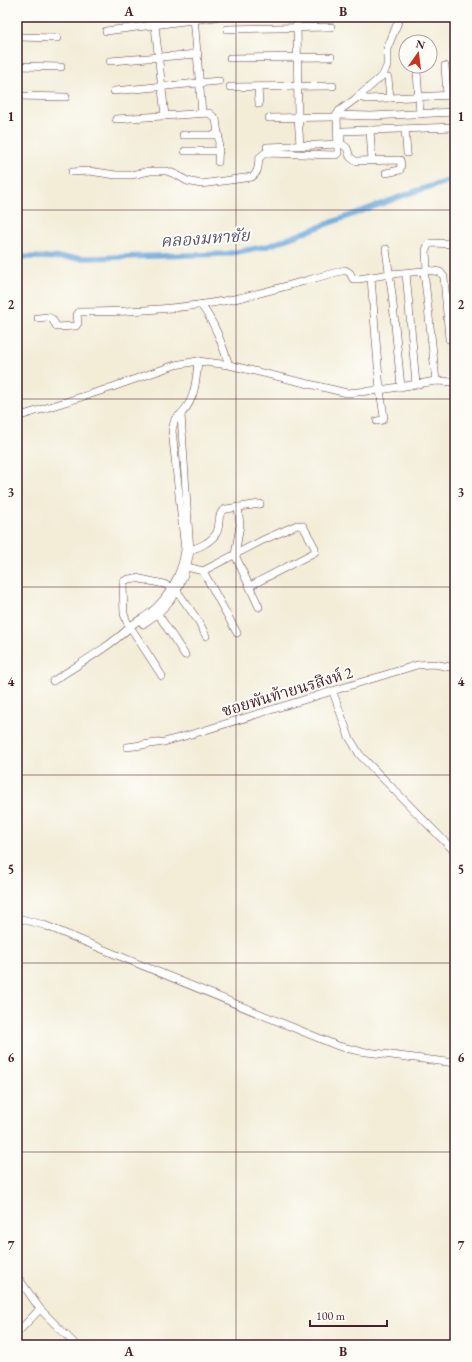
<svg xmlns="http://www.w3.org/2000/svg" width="472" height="1362" viewBox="0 0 472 1362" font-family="'EB Garamond','Noto Serif Thai',serif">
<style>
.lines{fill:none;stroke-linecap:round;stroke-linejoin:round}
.canal{stroke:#6aa6db;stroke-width:5.5}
.minor-casing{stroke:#633e45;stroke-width:8}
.minor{stroke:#fff;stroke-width:7}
.grid{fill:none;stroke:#4a1f2b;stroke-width:1;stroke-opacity:0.55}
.labels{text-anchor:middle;stroke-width:4;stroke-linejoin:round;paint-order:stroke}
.street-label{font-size:16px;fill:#4a1f2b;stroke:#fdfcf7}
.water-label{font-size:17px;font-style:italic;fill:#575571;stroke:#fdfcf7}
.neatline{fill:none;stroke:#4a1f2b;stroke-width:1.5}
.grid-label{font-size:13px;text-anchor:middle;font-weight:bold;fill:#4a1f2b}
</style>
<rect width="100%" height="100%" fill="#fdfcf7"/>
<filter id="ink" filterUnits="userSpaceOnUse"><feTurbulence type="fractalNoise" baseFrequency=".025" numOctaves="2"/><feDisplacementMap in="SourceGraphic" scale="8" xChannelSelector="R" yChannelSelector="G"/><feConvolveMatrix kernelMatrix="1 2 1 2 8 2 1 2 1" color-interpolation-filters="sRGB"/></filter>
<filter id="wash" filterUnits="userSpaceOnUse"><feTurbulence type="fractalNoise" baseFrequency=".012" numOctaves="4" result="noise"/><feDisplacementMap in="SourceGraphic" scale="16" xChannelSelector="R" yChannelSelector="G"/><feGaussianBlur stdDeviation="0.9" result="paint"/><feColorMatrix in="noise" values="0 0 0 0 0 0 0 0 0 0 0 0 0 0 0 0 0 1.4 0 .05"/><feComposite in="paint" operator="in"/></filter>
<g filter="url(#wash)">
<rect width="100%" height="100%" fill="#f3edd8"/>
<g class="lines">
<path class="canal" d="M17,257l70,1 139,-4 42,-8 148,-55 39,-12"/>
</g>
</g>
<g filter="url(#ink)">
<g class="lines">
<defs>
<g id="minor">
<path d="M154,17l11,99"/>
<path d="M194,17l8,96"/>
<path d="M297,17l1,100 2,28"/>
<path d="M227,29l104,-2"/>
<path d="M106,31l110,-14"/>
<path d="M17,37l40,1"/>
<path d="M230,58l101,-1"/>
<path d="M110,61l88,-7"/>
<path d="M17,66l44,1"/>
<path d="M445,66l2,29"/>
<path d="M417,72l3,42"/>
<path d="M388,78l2,20"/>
<path d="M230,87l103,-1"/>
<path d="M258,87l1,17"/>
<path d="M114,91l105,-10"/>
<path d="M17,96l49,1"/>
<path d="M358,97l9,2 88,-4"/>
<path d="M337,115l34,1 84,-4"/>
<path d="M269,118l64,-1"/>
<path d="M116,119l93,-6 7,6 3,22 -1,21"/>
<path d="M405,129l2,24"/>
<path d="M370,130l2,30"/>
<path d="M183,135h36"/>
<path d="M341,139v-6l2,-2 112,-4"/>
<path d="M267,147l75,-3 5,4 3,9 5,4 45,-1 1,4 -1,6 -14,3"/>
<path d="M185,151h34"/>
<path d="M72,172l17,-1 27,4h15l19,-4h17l10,4 10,6 14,3 51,-7c7,-5 6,-11 7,-19l6,-5 71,2 2,-2 -1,-38 2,-4 19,-14 25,-22 4,-9v-17l13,-32"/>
<path d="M386,249l6,45 9,93"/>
<path d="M427,270l-1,-20 2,-5 4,-2 23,1"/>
<path d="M424,271l12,110"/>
<path d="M406,273l10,111"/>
<path d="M371,278l9,112 4,27 -1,3 -6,1"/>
<path d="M201,305c14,18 21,39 28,60"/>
<path d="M38,318l10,-1 4,2 5,8 19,-1 2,-3 -1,-8 2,-3c53,0 108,-3 160,-14 36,-8 71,-19 106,-28l5,3 3,6h6l31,-5 34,-3 3,-1 13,2 4,5 5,62"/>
<path d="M17,417l90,-28 68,-24 23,-4 31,4 118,28 33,-3 56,-9 19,1"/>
<path d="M238,507l2,18 -5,30 24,52"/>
<path d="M187,550c10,-1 25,-8 30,-18 4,-9 -1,-19 9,-23l34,-5"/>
<path d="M187,567l16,4 34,62"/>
<path d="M203,571l60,-31 34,-15 6,1 12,22v4l-65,34"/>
<path d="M158,614l27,41"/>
<path d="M143,624c30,-19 40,-38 47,-72l-9,-137"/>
<path d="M162,676l-35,-54 -3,-8 -1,-28 1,-5 5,-2 7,-1 28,6 13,7 22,31 7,14"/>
<path d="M53,681c26,-17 55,-33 77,-54 6,-6 14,-9 20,-14 19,-15 32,-40 35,-63l-13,-120 3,-11c20,-14 21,-36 23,-58"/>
<path d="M333,692l16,45 11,18 95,97"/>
<path d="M127,747l37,-5 35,-10 218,-67 17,-1 21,4"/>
<path d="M18,918l26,7 294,121 21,5 96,12"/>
<path d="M17,1276l23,33 36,36"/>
<path d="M17,1333l23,-24"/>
</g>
</defs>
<use href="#minor" class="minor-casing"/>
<use href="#minor" class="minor"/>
</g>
</g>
<path class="grid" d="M236,17v1328M17,210h438M17,399h438M17,587h438M17,775h438M17,963h438M17,1152h438"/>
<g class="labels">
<g class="street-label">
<text transform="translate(287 691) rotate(-17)" y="6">ซอยพันท้ายนรสิงห์ 2</text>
</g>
<g class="water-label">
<text transform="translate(205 238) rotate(-4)" y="6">คลองมหาชัย</text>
</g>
</g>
<rect width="472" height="1362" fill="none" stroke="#fdfcf7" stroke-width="44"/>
<g transform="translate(418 54) rotate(14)"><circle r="19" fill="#fdfcf7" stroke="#b5a4a5"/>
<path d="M0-3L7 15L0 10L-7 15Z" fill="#c8321e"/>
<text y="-6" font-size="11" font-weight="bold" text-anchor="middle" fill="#4a1f2b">N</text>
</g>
<path d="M310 1320v6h77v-6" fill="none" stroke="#4a1f2b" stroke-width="2"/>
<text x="316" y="1320" font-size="12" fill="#4a1f2b" stroke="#fdfcf7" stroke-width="3" paint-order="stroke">100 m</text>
<rect x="22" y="22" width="428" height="1318" class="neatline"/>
<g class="grid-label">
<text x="129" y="16">A</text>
<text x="343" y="16">B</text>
<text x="11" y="121">1</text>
<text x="461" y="121">1</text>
<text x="11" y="309">2</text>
<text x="461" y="309">2</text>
<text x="11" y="497">3</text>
<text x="461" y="497">3</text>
<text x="11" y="686">4</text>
<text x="461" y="686">4</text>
<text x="11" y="874">5</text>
<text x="461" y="874">5</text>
<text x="11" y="1062">6</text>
<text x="461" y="1062">6</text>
<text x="11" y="1250">7</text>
<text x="461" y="1250">7</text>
<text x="129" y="1356">A</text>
<text x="343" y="1356">B</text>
</g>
</svg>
